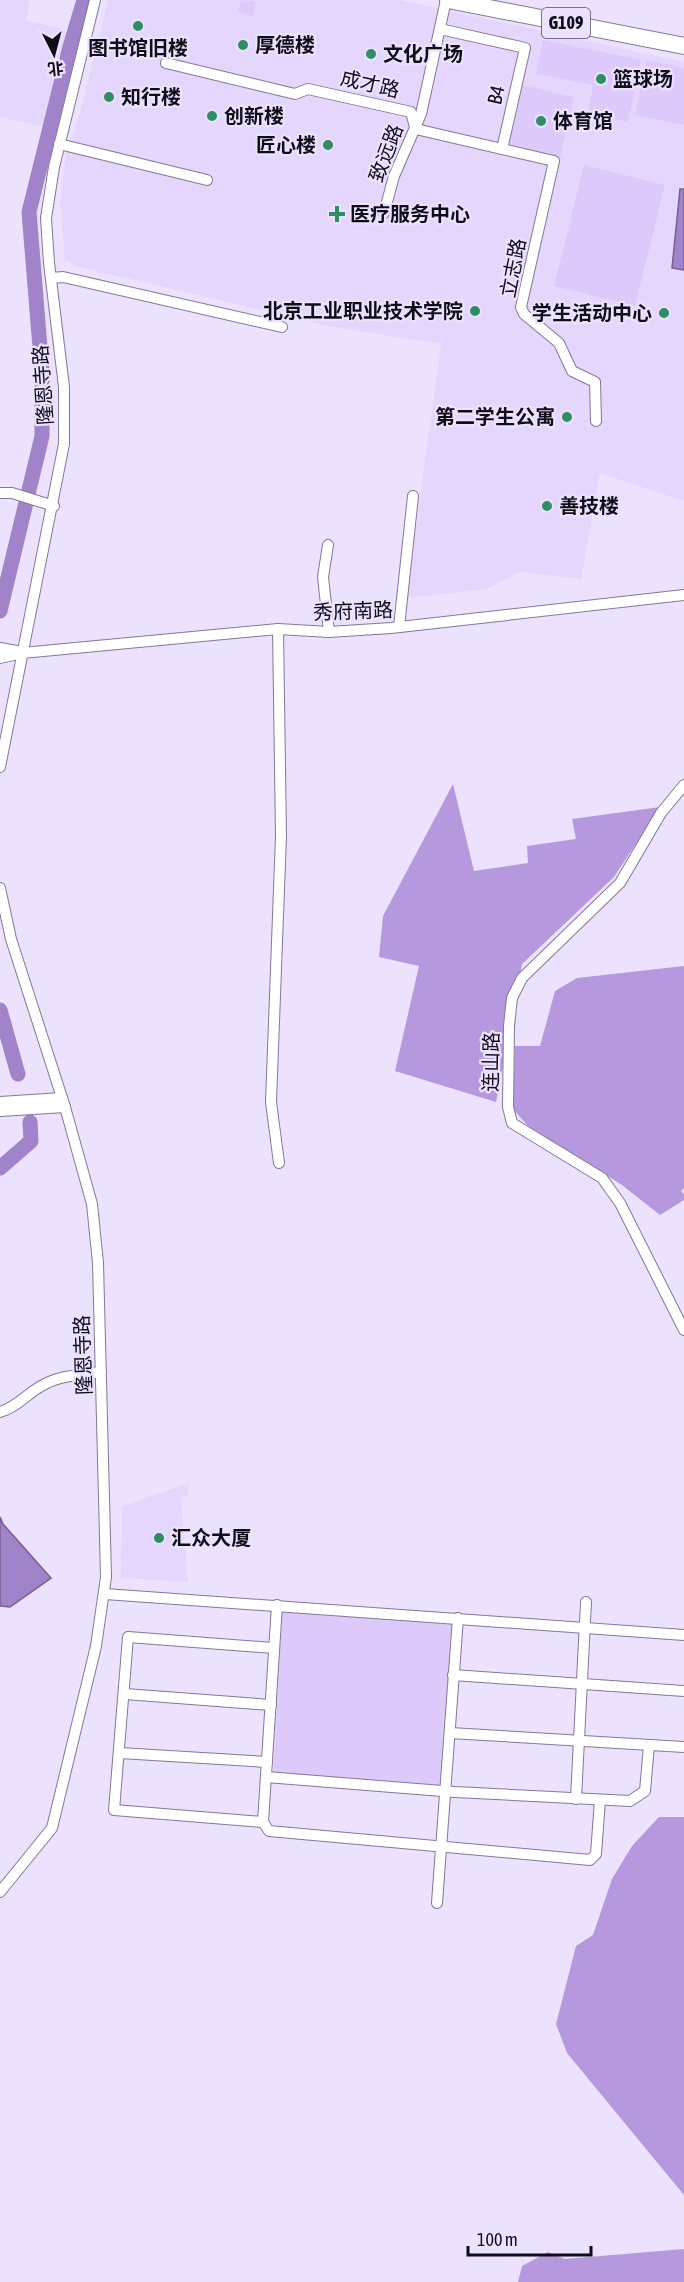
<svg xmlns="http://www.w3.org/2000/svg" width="684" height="2282" viewBox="0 0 684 2282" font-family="'Asap Condensed','Noto Sans SC',sans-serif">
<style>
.built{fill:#e5d6fe}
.green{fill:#ddcafa}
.forest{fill:#b698df}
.water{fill:#a083c8;stroke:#756093;stroke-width:1.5}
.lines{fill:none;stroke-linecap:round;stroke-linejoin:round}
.river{stroke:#a083c8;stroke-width:15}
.minor-casing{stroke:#847896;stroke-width:12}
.highway-casing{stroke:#847896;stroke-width:18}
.minor{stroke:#fff;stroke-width:10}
.highway{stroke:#fff;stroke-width:16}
.poi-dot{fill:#2f8d64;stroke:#ece2fd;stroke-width:2}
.labels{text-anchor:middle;stroke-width:4.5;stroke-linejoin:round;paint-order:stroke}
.shield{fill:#ece2fd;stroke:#534d5d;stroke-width:1.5}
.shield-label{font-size:18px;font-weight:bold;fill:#110d18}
.poi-label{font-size:20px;font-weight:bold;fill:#110d18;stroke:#ece2fd;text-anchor:start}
.street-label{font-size:20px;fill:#110d18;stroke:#ece2fd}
</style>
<rect width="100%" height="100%" fill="#ece2fd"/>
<g class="built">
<path d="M0,0h30l-4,20 40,10 -21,97 -45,-10z"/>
<path d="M108,0h292l284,62v439l-84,-28 -19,106 -61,-7 -33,17 -81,9 35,-254 -112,-18 -253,-60 -11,-6 -5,-57 6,-49 14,-41z"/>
<path d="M189,1483l-2,13 -6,1 7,85 -67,-4 1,-72z"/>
</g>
<g class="green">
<path d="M241,0l15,2 -3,14 -15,-4z"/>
<path d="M543,40l98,20 -13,62 -40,-8 5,-29 -57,-11z"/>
<path d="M646,60l38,8v57l-49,-10z"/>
<path d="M521,85l53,12 -14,61 -52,-12z"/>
<path d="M584,165l81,20 -30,121 -81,-20z"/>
<path d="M282,1611l171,12 -12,162 -168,-12z"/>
</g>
<g class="forest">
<path d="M453,784l21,87 54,-8 -1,-17 49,-7 -4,-20 88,-12 -46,70 -92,87 -26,138 -101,-31 24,-105 -40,-9 4,-41z"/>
<path d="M684,966v222l-3,3 3,3v6l-24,15 -38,-30 -94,-59 -15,-17 2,-63h25l15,-55 22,-13z"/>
<path d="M659,1817h25v378l-117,-142 -11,-29 20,-78 17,-11 19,-56 20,-33z"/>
<path d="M684,2249v33h-166l4,-16 26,-14 17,7z"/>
</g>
<g class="water">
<path d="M680,189h4v81l-12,-2z"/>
<path d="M0,1517l3,7 48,54 -41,29 -10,-1z"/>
</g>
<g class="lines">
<g class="river">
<path d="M0,611l42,-175v-64l-13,-160 41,-165 14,-47"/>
<path d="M0,1010l18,64"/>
<path d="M0,1168l31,-27 -1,-19"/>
</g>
<defs>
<g id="minor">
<path d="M440,29l85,19 -23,101"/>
<path d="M166,63l129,31 13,-5 103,23 4,15 5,3 134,31 -33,146 3,7 35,29 13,28 23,11 1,39"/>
<path d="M59,144l148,36"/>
<path d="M384,213l10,-37 27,-62 25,-114"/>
<path d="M51,278l12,-1 219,50"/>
<path d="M0,493h12l42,13"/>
<path d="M328,545l-5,32 6,55"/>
<path d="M399,627l14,-131"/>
<path d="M278,629l3,207 -10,266 8,61"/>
<path d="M0,648l22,4"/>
<path d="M0,658l22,-5 256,-24 51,3 62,-4 293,-33"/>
<path d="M0,767l64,-323v-57l-15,-124 -3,-45 8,-51 41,-167"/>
<path d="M684,785l-23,28 -41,70 -98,95 -10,20 -3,28 -1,81 4,16 90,55 18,25 64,127"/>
<path d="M0,888l11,51 54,168 27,97 6,59 8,314 -10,69 -44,182 -52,64"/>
<path d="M0,1102l62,-4"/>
<path d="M0,1111l65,-4"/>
<path d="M0,1412c18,-5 28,-20 45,-28 16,-9 38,-9 56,-12"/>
<path d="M105,1594l579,41"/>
<path d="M277,1605l-14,217 6,9 321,29 6,-6 4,-54"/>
<path d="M453,1675l231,16"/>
<path d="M125,1694l146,11"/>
<path d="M450,1733l234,14"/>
<path d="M120,1753l147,9"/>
<path d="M266,1777l189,15 175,9 15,-10 4,-46"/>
<path d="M576,1799l10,-197"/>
<path d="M263,1822l-149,-12 14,-173 146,11"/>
<path d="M437,1903l21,-285"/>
</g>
<path id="highway" d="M448,0l236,46"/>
</defs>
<use href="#minor" class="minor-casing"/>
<use href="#highway" class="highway-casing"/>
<use href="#minor" class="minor"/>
<use href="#highway" class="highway"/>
</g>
<g class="poi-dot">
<circle cx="138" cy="26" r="6"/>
<circle cx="243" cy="45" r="6"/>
<circle cx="371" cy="54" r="6"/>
<circle cx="601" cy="79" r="6"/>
<circle cx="109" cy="97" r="6"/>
<circle cx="212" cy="116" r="6"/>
<circle cx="541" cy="121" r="6"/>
<circle cx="328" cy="145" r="6"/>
<path d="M334 205h6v6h6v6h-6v6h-6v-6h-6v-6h6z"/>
<circle cx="475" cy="311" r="6"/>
<circle cx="664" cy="313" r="6"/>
<circle cx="567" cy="417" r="6"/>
<circle cx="547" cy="506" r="6"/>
<circle cx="159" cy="1538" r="6"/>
</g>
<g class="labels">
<rect class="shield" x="542" y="8" width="48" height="30" rx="4.5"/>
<g class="shield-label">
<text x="566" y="29">G109</text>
</g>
<g class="poi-label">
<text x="255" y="52">厚德楼</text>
<text x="138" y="55" text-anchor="middle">图书馆旧楼</text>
<text x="383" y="61">文化广场</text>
<text x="613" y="86">篮球场</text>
<text x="121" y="104">知行楼</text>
<text x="224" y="123">创新楼</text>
<text x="553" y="128">体育馆</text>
<text x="316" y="152" text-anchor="end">匠心楼</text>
<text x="350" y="221">医疗服务中心</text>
<text x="463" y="318" text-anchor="end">北京工业职业技术学院</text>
<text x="652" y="320" text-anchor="end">学生活动中心</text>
<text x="555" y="424" text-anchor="end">第二学生公寓</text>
<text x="559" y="513">善技楼</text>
<text x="171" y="1545">汇众大厦</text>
</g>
<g class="street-label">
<text transform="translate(370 84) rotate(13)" y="7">成才路</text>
<text transform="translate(496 95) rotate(-77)" y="7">B4</text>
<text transform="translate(386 153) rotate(-69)" y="7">致远路</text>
<text transform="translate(513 268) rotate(-79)" y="7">立志路</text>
<text transform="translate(43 385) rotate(-94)" y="7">隆恩寺路</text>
<text transform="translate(353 611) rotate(-2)" y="7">秀府南路</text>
<text transform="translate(491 1062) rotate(-89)" y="7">连山路</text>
<text transform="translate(83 1355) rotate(-92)" y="7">隆恩寺路</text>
</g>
</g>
<g transform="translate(54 54) rotate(174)" stroke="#ece2fd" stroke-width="4.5" paint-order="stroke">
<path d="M0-4.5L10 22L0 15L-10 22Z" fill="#110d18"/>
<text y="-9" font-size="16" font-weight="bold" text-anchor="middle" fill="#110d18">北</text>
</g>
<path d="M468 2246v9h123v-9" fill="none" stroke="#110d18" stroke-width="3"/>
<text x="477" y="2246" font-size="18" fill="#110d18" stroke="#ece2fd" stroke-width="4.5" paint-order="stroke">100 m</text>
</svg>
